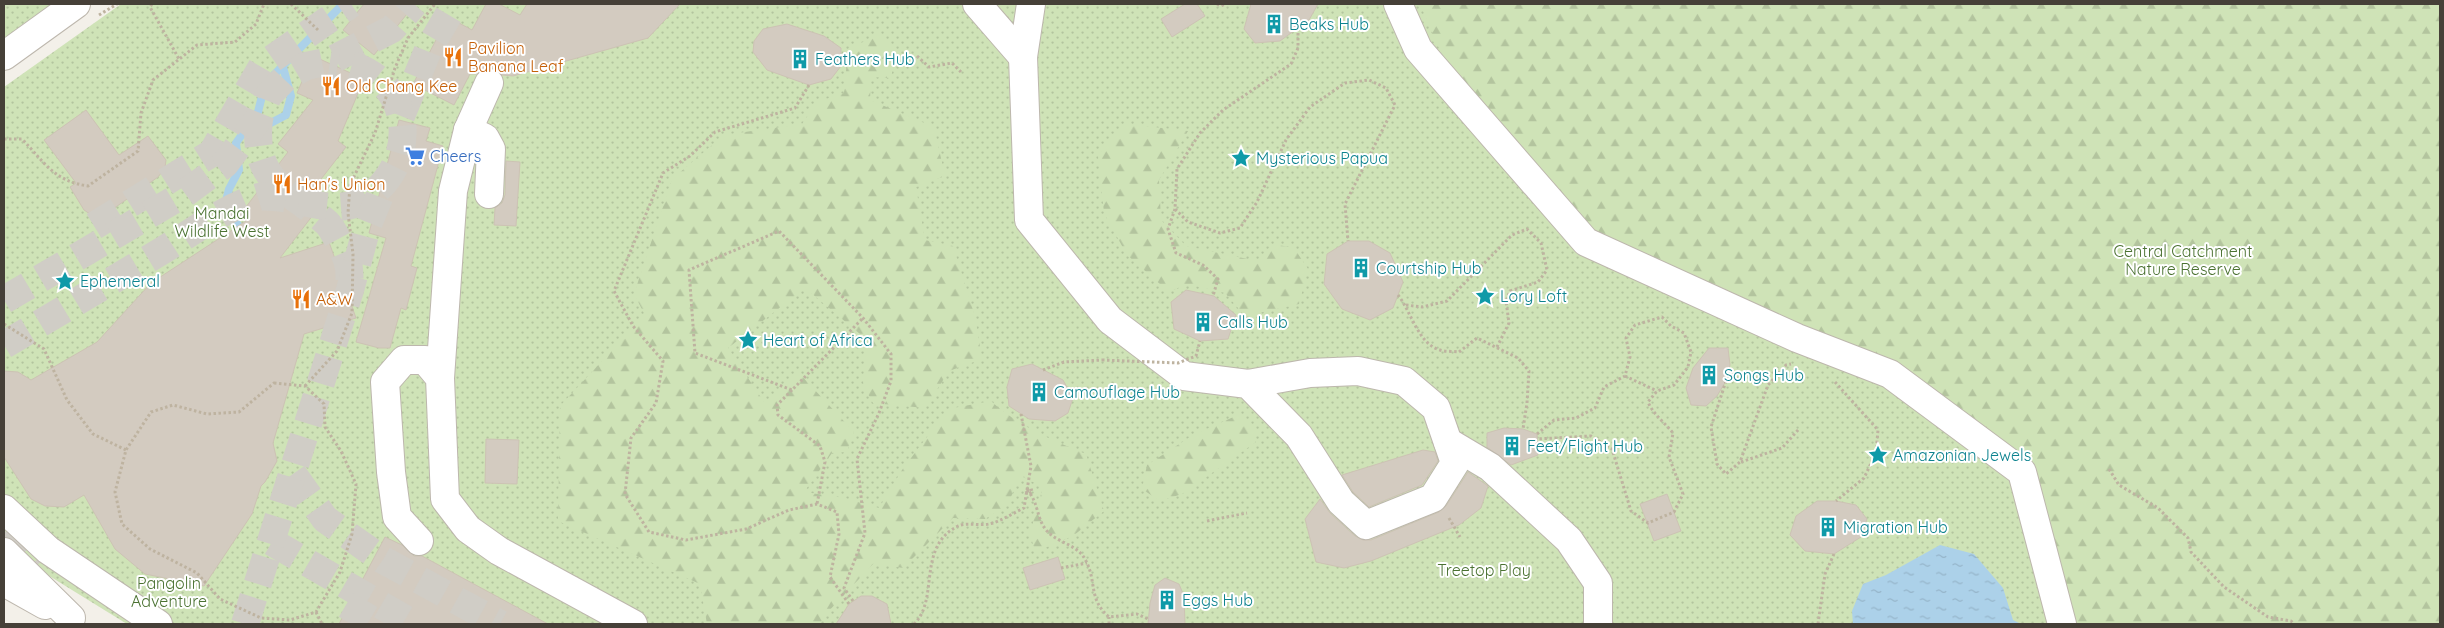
<svg xmlns="http://www.w3.org/2000/svg" width="2444" height="628" viewBox="0 0 2444 628" font-family="Quicksand,sans-serif">
<style>
.grass{fill:url(#grass-dots)}
.forest{fill:url(#forest-firs)}
.water{fill:url(#water-ripples)}
.lines{fill:none;stroke-linecap:round;stroke-linejoin:round}
.stream{stroke:#acd1e9;stroke-width:8}
.building{fill:#d3cbc0;stroke:#cdc3b4}
.minor-tunnel{stroke:#d0cdc6;stroke-width:28;stroke-dasharray:28 14;stroke-linecap:butt}
.minor-casing{stroke:#bdb7ad;stroke-width:30}
.path{stroke:#beb3a0;stroke-width:3;stroke-dasharray:2.5 2.5;stroke-linecap:butt}
.minor{stroke:#fff;stroke-width:28}
.path-bridge{stroke:#beb3a0;stroke-width:3;stroke-dasharray:2.5 2.5;stroke-linecap:butt}
.labels{text-anchor:middle;stroke-width:4;stroke-linejoin:round;paint-order:stroke}
.culture-label{font-size:16px;fill:#0d838f;stroke:#fff;text-anchor:start}
.food-label{font-size:16px;fill:#c56008;stroke:#fff;text-anchor:start}
.shop-label{font-size:16px;fill:#366cbe;stroke:#fff;text-anchor:start}
.park-label{font-size:16px;fill:#4b7232;stroke:#fff}
</style>
<defs>
<pattern id="grass-dots" width="8" height="8" patternUnits="userSpaceOnUse" patternTransform="scale(1.25)"><rect width="8" height="8" fill="#cfe3b7"/><path d="M2 2h.1M6 6h.1" fill="none" stroke="#b3c49e" stroke-width="1.8" stroke-linecap="round"/></pattern>
<pattern id="forest-firs" width="22" height="20" patternUnits="userSpaceOnUse" patternTransform="scale(1.25)"><rect width="22" height="20" fill="#cfe3b7"/><path d="M5 1l3.5 6h-7zM16 11l3.5 6h-7z" fill="#b3c49e"/></pattern>
<pattern id="water-ripples" width="26" height="14" patternUnits="userSpaceOnUse" patternTransform="scale(1.25)"><rect width="26" height="14" fill="#acd1e9"/><path d="M2 4q2-2 4 0t4 0M15 11q2-2 4 0t4 0" fill="none" stroke="#95b4c9"/></pattern>
</defs>
<rect width="100%" height="100%" fill="#f3f0e9"/>
<g class="grass">
<path d="M4,4h57l-57,40z"/>
<path d="M121,4h2319v620h-2313l-123,-76v-461z"/>
</g>
<g class="forest">
<path d="M1420,4h1020v620h-364l-50,-160 -123,-90 -318,-143 -138,-165z"/>
<path d="M880,34l16,17 -5,27 -20,-1 -1,23 64,27 11,49 -29,11 9,53 28,6 22,70 7,43 -33,12 -24,37 -52,-5 -10,-18 3,-46 -61,-51 -77,60 38,57 32,-33 56,60 -7,20 -15,1 -28,39 41,6 34,10 23,-38 46,-61 43,-8c27,25 61,39 95,53l18,57 -31,25 -38,16 -5,-19 13,-46 -22,-11 -14,29 -22,14 -32,-1 -50,50 -29,-5 -48,51 -6,10h-113l-7,-40 -142,-63 2,-115 85,-91 -11,-21 38,-115 52,-44 78,-11 15,-22 27,-9 4,-44z"/>
<path d="M1127,124l61,7 -29,49 2,40 25,26 71,15 16,-17 21,4 14,21 -9,35 -54,12 -20,-23 -38,-9 -18,8 -42,-37 -23,-42 -6,-58z"/>
<path d="M1238,415l17,11 1,16 -74,52 -22,7 -18,-12 5,-24 46,-30z"/>
</g>
<path class="water" d="M1940,545l34,9 29,34 10,32 8,4h-168l-1,-13 11,-27 23,-9z"/>
<g class="lines">
<g class="stream">
<path d="M246,129l21,-4 19,-10 5,-19 -8,-29"/>
<path d="M243,233l-18,-28 4,-16 10,-19 -3,-27 22,-31 7,-28 78,-80"/>
</g>
</g>
<g class="building">
<path d="M364,4h51l-41,51 -31,-25z"/>
<path d="M486,4h13l21,11 7,-11h153l-32,34 -135,38 -11,-1 -6,-6 -8,-2 -12,7h-6l-16,31 -41,-21 35,-67 24,13z"/>
<path d="M1185,4h12l8,12 -33,21 -11,-18z"/>
<path d="M1251,4h67l-9,16 -29,21 -25,2 -11,-14z"/>
<path d="M787,24l37,12 17,12v18l-10,13 -22,6 -42,-15 -14,-18 1,-11 9,-12z"/>
<path d="M313,56l51,23 -26,62 8,6 -35,45 12,10 -43,56 49,-16 27,76 -52,16 -31,109 4,18 -12,21 -4,4 -9,28 -48,72 -59,-12 -30,-25 -31,-54 -20,12 -19,-1 -14,-7 -27,-42v-86l14,1 13,8 66,-38 54,-59 95,-62 -7,-5 49,-64 -10,-8 35,-44 -16,-7z"/>
<path d="M86,110l33,45 29,-19 18,24 -1,8 -7,9 -52,37 -13,2 -9,-6 -14,-23 6,-4 -32,-43z"/>
<path d="M399,120l31,8 -4,13 17,5 -32,120 6,2 -11,42 -5,-2 -11,40h-11l-23,-6 30,-104 -17,-5z"/>
<path d="M506,161l14,1 -4,64 -22,-1 1,-17 7,-5 3,-8z"/>
<path d="M1348,241h21l21,12 13,29 -10,26 -23,12 -28,-11 -18,-25 3,-30z"/>
<path d="M1186,290l28,6 22,19 -8,24 -28,2 -26,-12 -3,-27z"/>
<path d="M1709,348h19l2,17 -4,16 -9,15 -11,10 -15,-1 -5,-17 7,-20z"/>
<path d="M1032,364l31,16 10,18 -5,15 -13,8 -26,-2 -20,-13 -2,-19 5,-18z"/>
<path d="M1504,428l19,1 14,5 1,21 -27,10 -24,-18v-14z"/>
<path d="M486,439l33,1 -2,44 -32,-1z"/>
<path d="M1423,450l12,2 3,9 -16,24 -53,22 -16,-15 -11,-17z"/>
<path d="M1468,472l20,14 -7,22 -22,17 -88,36 -27,7 -28,-6 -11,-43 15,-20 10,14 25,23 8,4h8l68,-28 7,-6z"/>
<path d="M1667,494l14,37 -27,10 -14,-37z"/>
<path d="M1817,501h19l20,4 11,14 -6,18 -27,17 -29,-3 -15,-16 6,-19z"/>
<path d="M385,537l17,8 12,11h8l126,68h-209z"/>
<path d="M1058,557l7,22 -35,11 -7,-22z"/>
<path d="M1165,578l14,6 5,12 1,28h-37l2,-21 5,-18z"/>
<path d="M861,596h11l15,8 4,20h-55l13,-20z"/>
</g>
<g class="lines">
<g class="minor-tunnel">
<path d="M401,116l27,-66 27,-46"/>
<path d="M259,118c-7,66 28,69 68,105 6,6 20,33 21,41 2,6 1,13 2,20"/>
<path d="M94,226l118,-73 51,-88 88,-61"/>
<path d="M4,300l180,-106 41,-30 34,-46 9,-22 17,-18 21,-12 24,-5 62,-32 22,-25"/>
<path d="M4,345c52,-31 104,-62 156,-93 31,-19 64,-44 99,-55 5,-1 10,0 15,0 31,2 62,20 91,2 47,-29 53,-100 1,-128 -11,-6 -23,-8 -36,-10"/>
<path d="M293,474l32,45 58,41 117,64"/>
<path d="M4,533l31,34"/>
<path d="M272,542l142,82"/>
<path d="M245,624l105,-334 17,-63 17,-42"/>
<path d="M351,624l16,-27"/>
</g>
<defs>
<g id="minor">
<path d="M977,4l46,53"/>
<path d="M1031,4l-8,53 6,163 81,100 74,56 64,8 62,-11 48,-2 46,10 32,27 19,55 -22,35 -67,27 -25,-23 -42,-66 -51,-52"/>
<path d="M1398,4l20,45 168,193 211,96 93,36 132,98 40,152"/>
<path d="M4,56l72,-52"/>
<path d="M468,130l17,8 6,11 -2,45"/>
<path d="M440,378l13,-187 15,-61 21,-47"/>
<path d="M1448,442l42,25 79,73 29,43v41"/>
<path d="M4,509l44,41 110,74"/>
<path d="M419,541l-22,-24 -6,-45 -6,-90 19,-22h21l15,18 5,121 23,30 31,22 134,73"/>
<path d="M4,552l67,66"/>
<path d="M4,582l41,23"/>
</g>
</defs>
<use href="#minor" class="minor-casing"/>
<g class="path">
<path d="M152,4l-2,3 29,52"/>
<path d="M291,4l27,26"/>
<path d="M1217,4l4,2 4,-2"/>
<path d="M99,15l18,-11"/>
<path d="M1298,28v20l-7,16 -68,46 -23,23 -23,36 -2,40 13,13 32,11 20,-5 17,-26 29,-62 24,-33 35,-24 24,-3 17,8 9,17 -50,99 3,37"/>
<path d="M917,56l12,11 23,-4 9,9"/>
<path d="M809,85l-14,23 -80,24 -25,24 -27,17 -49,118 19,35 30,35 -7,42 -25,35 -6,56 24,38 37,8 60,-11 43,-19 28,-6 20,8 2,22 -9,43 19,27"/>
<path d="M4,139h18c23,24 32,42 66,47l50,-35 3,-38 12,-33 44,-35 38,-3 21,-18 8,-20"/>
<path d="M1175,209l-7,20 8,24 27,12 15,14 -5,17"/>
<path d="M1398,295c13,16 20,49 42,55 5,2 13,1 19,2l18,-14 41,20 11,13 -2,32 -4,26"/>
<path d="M1406,305l16,2 25,-6 65,-66 15,-6 14,14 6,27 -9,12 -28,9 -4,10 3,22 -12,24"/>
<path d="M4,324l40,25 23,51 26,34 33,16"/>
<path d="M1043,370l21,-8 38,-2"/>
<path d="M1625,376l32,15"/>
<path d="M1726,381l-15,46 6,37 9,10 14,-12 28,-77 18,-20 5,-1"/>
<path d="M1835,382l43,48 -2,23 -12,25 -28,23"/>
<path d="M274,383l31,3 19,18 1,23 16,24 15,33 -4,50 -12,38 -24,40 -26,8 -29,-2 -41,-19 -23,-26 -47,-24 -28,-25 -7,-32 11,-42 25,-38 22,-7 34,9 32,-2z"/>
<path d="M305,386l32,-35 15,-38 1,-59 -5,-41 2,-28 25,-52 20,-65 13,-30 27,-34"/>
<path d="M792,390l-15,15 1,10 42,31 5,16 -8,42"/>
<path d="M1537,434l17,-14 22,-2 19,-10 9,-21 21,-11 5,-19 -4,-19 9,-13 27,-8 9,9 13,7 7,19 -3,15 -14,18 -17,6 -9,11c5,12 17,21 25,31l-4,24 14,37 -9,18 -26,11 -17,-12 -19,-62 -21,-13 -54,3"/>
<path d="M1741,462l41,-14 17,-19"/>
<path d="M2109,469l10,16 39,23 30,30 3,14 33,35 44,30 23,4 3,3"/>
<path d="M1027,490c12,12 9,29 20,41 12,13 31,13 39,30 11,21 2,38 23,56l28,-3 11,5"/>
<path d="M1027,490l4,-2 1,4"/>
<path d="M1449,518l11,19"/>
<path d="M1207,521l40,-8"/>
<path d="M1061,568l26,-5"/>
<path d="M853,601l-9,-13 21,-55 -8,-74 22,-46 12,-32v-27l-28,-36 -84,-87 -90,39 6,83 97,37 71,-72"/>
<path d="M316,612l6,12"/>
<path d="M914,624c26,-25 2,-77 44,-98 8,-4 21,0 31,-2 11,-2 24,-11 35,-16l7,-42 -10,-52"/>
<path d="M1109,624v-7"/>
<path d="M1818,624l7,-50 9,-20"/>
</g>
<use href="#minor" class="minor"/>
<g class="path-bridge">
<path d="M1102,360l76,3 18,-7 4,-15"/>
<path d="M1026,491l2,3 4,-2"/>
</g>
</g>
<defs>
<symbol id="building-bare" viewBox="-9 -9 18 18"><path d="M-4-6H4V6H1V3H-1V6H-4ZM-2.5-4.3h1.7v1.8h-1.7ZM.8-4.3h1.7v1.8H.8ZM-2.5-1h1.7V.8h-1.7ZM.8-1h1.7V.8H.8Z" fill="#0f9aa8" stroke="#fff" stroke-width="2.5" paint-order="stroke"/></symbol>
<symbol id="restaurant-bare" viewBox="-9 -9 18 18"><path d="M-5-6h1v4h1v-4h1v4h1v-4h1v5L-1.5 .5V6h-2V.5L-5-1ZM5-6V6H3V1.5H1.5Q1.5-4 5-6Z" fill="#e8710a" stroke="#fff" stroke-width="2.5" paint-order="stroke"/></symbol>
<symbol id="supermarket-bare" viewBox="-9 -9 18 18"><path d="M-6-5.5h2.5l.6 2H6L4.5 2H-2.5L-4.4-4H-6ZM-1.5 3.2a1.3 1.3 0 1 0 .1 0ZM3 3.2a1.3 1.3 0 1 0 .1 0Z" fill="#3f7fe0" stroke="#fff" stroke-width="2.5" paint-order="stroke"/></symbol>
<symbol id="sight-bare" viewBox="-9 -9 18 18"><path d="M0-6L1.8-2.2L6-1.7L2.9 1.2L3.7 5.4L0 3.3L-3.7 5.4L-2.9 1.2L-6-1.7L-1.8-2.2Z" fill="#0f9aa8" stroke="#fff" stroke-width="2.5" paint-order="stroke"/></symbol>
</defs>
<g fill-rule="evenodd">
<use href="#building-bare" x="1260" y="10" width="28" height="28"/>
<use href="#restaurant-bare" x="439" y="43" width="28" height="28"/>
<use href="#building-bare" x="786" y="45" width="28" height="28"/>
<use href="#restaurant-bare" x="317" y="72" width="28" height="28"/>
<use href="#supermarket-bare" x="401" y="142" width="28" height="28"/>
<use href="#sight-bare" x="1227" y="144" width="28" height="28"/>
<use href="#restaurant-bare" x="268" y="170" width="28" height="28"/>
<use href="#building-bare" x="1347" y="254" width="28" height="28"/>
<use href="#sight-bare" x="51" y="267" width="28" height="28"/>
<use href="#sight-bare" x="1471" y="282" width="28" height="28"/>
<use href="#restaurant-bare" x="287" y="285" width="28" height="28"/>
<use href="#building-bare" x="1189" y="308" width="28" height="28"/>
<use href="#sight-bare" x="734" y="326" width="28" height="28"/>
<use href="#building-bare" x="1695" y="361" width="28" height="28"/>
<use href="#building-bare" x="1025" y="378" width="28" height="28"/>
<use href="#building-bare" x="1498" y="432" width="28" height="28"/>
<use href="#sight-bare" x="1864" y="441" width="28" height="28"/>
<use href="#building-bare" x="1814" y="513" width="28" height="28"/>
<use href="#building-bare" x="1153" y="586" width="28" height="28"/>
</g>
<g class="labels">
<g class="culture-label">
<text x="1289" y="30">Beaks Hub</text>
<text x="815" y="65">Feathers Hub</text>
<text x="1256" y="164">Mysterious Papua</text>
<text x="1376" y="274">Courtship Hub</text>
<text x="80" y="287">Ephemeral</text>
<text x="1500" y="302">Lory Loft</text>
<text x="1218" y="328">Calls Hub</text>
<text x="763" y="346">Heart of Africa</text>
<text x="1724" y="381">Songs Hub</text>
<text x="1054" y="398">Camouflage Hub</text>
<text x="1527" y="452">Feet/Flight Hub</text>
<text x="1893" y="461">Amazonian Jewels</text>
<text x="1843" y="533">Migration Hub</text>
<text x="1182" y="606">Eggs Hub</text>
</g>
<g class="food-label">
<text x="468" y="54">Pavilion<tspan x="468" dy="18">Banana Leaf</tspan></text>
<text x="346" y="92">Old Chang Kee</text>
<text x="297" y="190">Han's Union</text>
<text x="316" y="305">A&amp;W</text>
</g>
<g class="shop-label">
<text x="430" y="162">Cheers</text>
</g>
<g class="park-label">
<text x="222" y="219">Mandai<tspan x="222" dy="18">Wildlife West</tspan></text>
<text x="2183" y="257">Central Catchment<tspan x="2183" dy="18">Nature Reserve</tspan></text>
<text x="1484" y="576">Treetop Play</text>
<text x="169" y="589">Pangolin<tspan x="169" dy="18">Adventure</tspan></text>
</g>
</g>
<rect width="2444" height="628" fill="none" stroke="#464038" stroke-width="10"/>
</svg>
